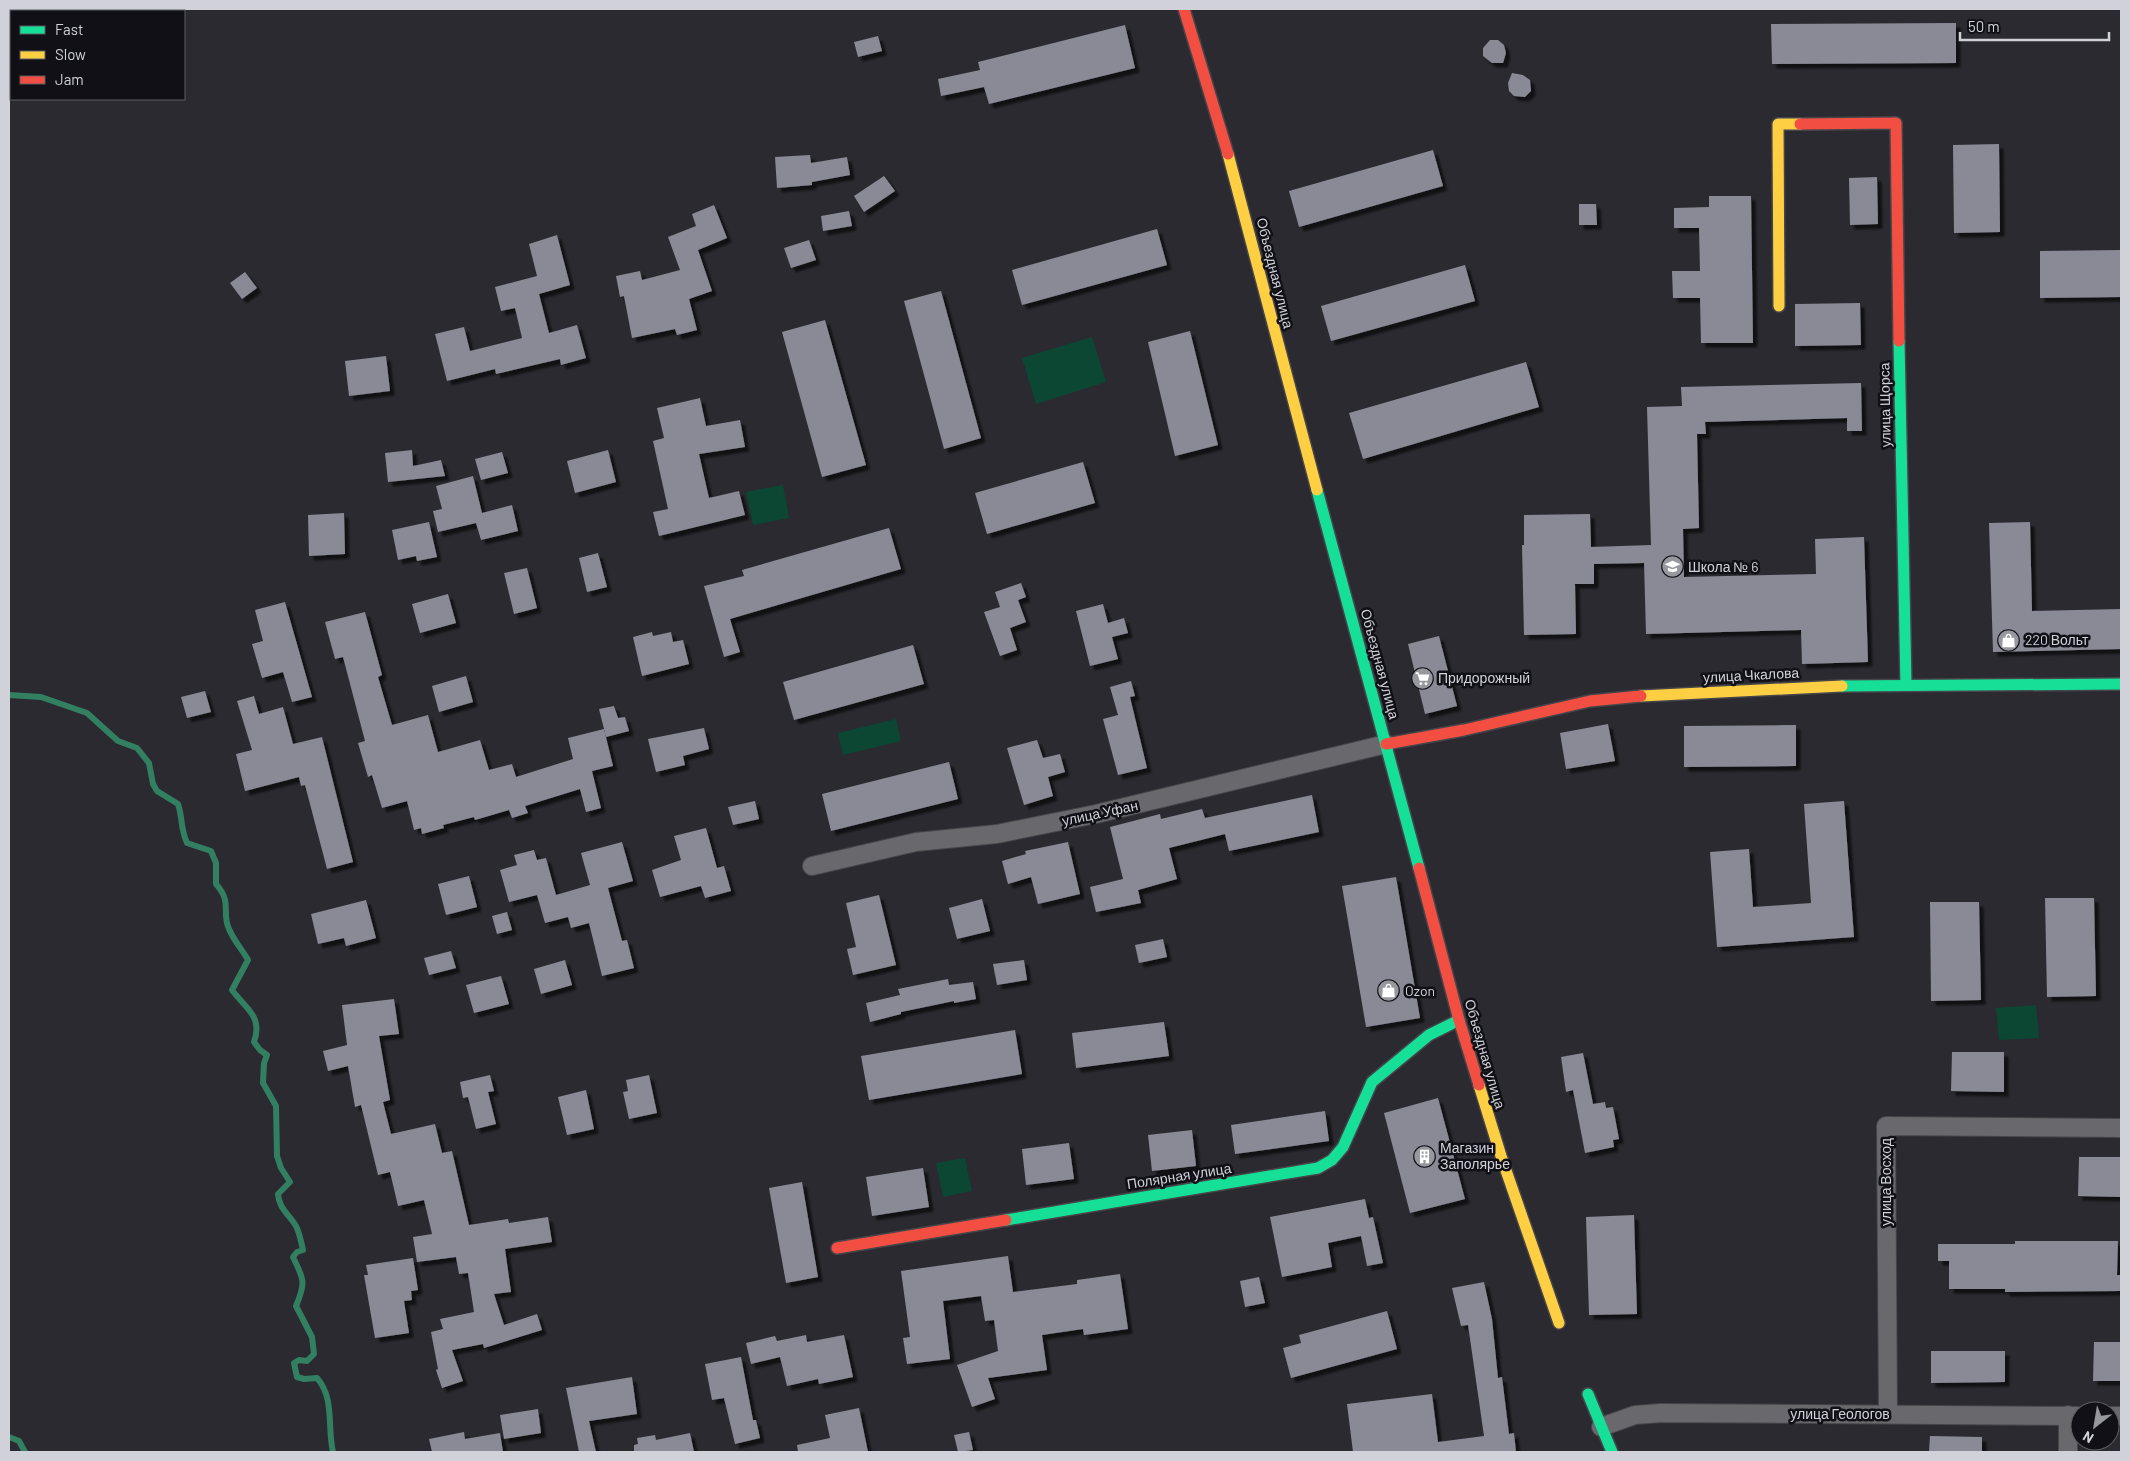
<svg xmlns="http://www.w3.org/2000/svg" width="2130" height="1461" viewBox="0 0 2130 1461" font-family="Barlow,sans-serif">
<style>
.green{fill:#0c4734}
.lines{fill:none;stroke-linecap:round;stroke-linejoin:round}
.stream{stroke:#327f61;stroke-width:6}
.building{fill:#8a8996;filter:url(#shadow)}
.street-casing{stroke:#45454a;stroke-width:20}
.fast-casing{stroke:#45454a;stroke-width:14}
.slow-casing{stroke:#45454a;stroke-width:14}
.jam-casing{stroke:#45454a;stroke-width:14}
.street{stroke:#68686d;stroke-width:18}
.fast{stroke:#16e098;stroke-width:11}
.slow{stroke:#ffcf43;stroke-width:11}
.jam{stroke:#f24e42;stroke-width:11}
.labels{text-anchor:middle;stroke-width:5;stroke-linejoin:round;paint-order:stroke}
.street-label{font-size:14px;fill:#d1d1da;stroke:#101016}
.poi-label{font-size:14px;fill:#d1d1da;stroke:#101016;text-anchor:start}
</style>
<defs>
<filter id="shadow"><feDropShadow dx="4.5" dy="4.5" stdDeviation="1" flood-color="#0009"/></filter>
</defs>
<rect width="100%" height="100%" fill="#2a2a30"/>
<g class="green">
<path d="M1092,337l14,45 -70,22 -14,-46z"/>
<path d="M783,485l6,33 -36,7 -7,-33z"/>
<path d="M896,719l5,22 -58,14 -5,-22z"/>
<path d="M2036,1005l3,33 -40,2 -3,-32z"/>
<path d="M965,1158l7,33 -29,6 -7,-34z"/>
</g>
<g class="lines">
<g class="stream">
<path d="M9,695l32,2 46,16 31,28 19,7 12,15 4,21 4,7 21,13c5,15 2,23 9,39l24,8 5,12v21c17,19 5,28 13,45 5,12 13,20 19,31l-16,30c14,19 31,26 22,52l6,8 7,5 -3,8 -1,20 13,23 1,50 4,12 9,14 -12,12c1,15 11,20 18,32 4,8 5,16 7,24l-6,2 -4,5c11,22 13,26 3,49l16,31 2,17 -7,7 -8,-1 -5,3 3,14 7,2 13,-1c18,20 10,50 16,74"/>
<path d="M9,1437l10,4 6,11"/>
</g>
</g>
<g class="building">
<path d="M1956,23v40l-184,1 -1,-40z"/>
<path d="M1125,25l10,43 -146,36 -5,-17 -43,9 -3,-17 42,-9 -2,-8z"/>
<path d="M878,36l4,15 -24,6 -4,-15z"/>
<path d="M1490,40h8l6,5 2,8 -3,10h-11l-9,-7v-8z"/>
<path d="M1512,73l11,2 7,5 1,11 -6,6 -11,-1 -5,-5 -1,-8z"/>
<path d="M1999,144l1,88 -46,1 -1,-88z"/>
<path d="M1433,150l10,36 -144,41 -10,-36z"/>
<path d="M810,155l1,8 36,-6 3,18 -38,7v3l-35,3 -2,-31z"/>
<path d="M884,176l11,15 -31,21 -10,-16z"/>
<path d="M1877,177l1,47 -28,1 -1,-47z"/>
<path d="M1709,196h42l2,147h-52l-1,-45h-27l-1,-27h28l-1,-43h-25v-20l35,-1z"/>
<path d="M1579,204h17l1,21h-18z"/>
<path d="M714,205l13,33 -29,12 14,41 -23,8 8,31 -20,5 -2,-6 -43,9 -8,-42 -4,1 -4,-21 24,-5 2,9 38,-10 -12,-33 28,-11 -4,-12z"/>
<path d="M849,211l3,15 -29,5 -2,-15z"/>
<path d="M1157,229l10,36 -145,40 -10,-35z"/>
<path d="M557,235l13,50 -31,9 10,39 28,-8 9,33 -25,7 -1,-6 -64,15 -1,-5 -48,12 -12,-47 29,-7 6,24 52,-13 -7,-30 -14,3 -6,-24 42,-11 -8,-32z"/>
<path d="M809,240l7,20 -25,8 -7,-20z"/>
<path d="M2121,250v47l-81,1v-47z"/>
<path d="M1465,265l10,36 -144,40 -10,-35z"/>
<path d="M245,272l12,16 -15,11 -12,-16z"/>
<path d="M941,291l40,147 -37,11 -40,-148z"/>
<path d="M1860,303l1,42 -66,1v-42z"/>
<path d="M825,320l41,145 -44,12 -40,-145z"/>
<path d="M1190,331l28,114 -43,11 -27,-114z"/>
<path d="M386,356l4,35 -41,5 -4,-35z"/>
<path d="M1526,362l13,45 -176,52 -14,-46z"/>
<path d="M1861,383l1,48h-15v-13l-142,4 1,12h-9l2,94 -16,1 1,48 132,-3 -1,-35 49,-2 4,125 -66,2 -1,-34 -155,4 -2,-71 -50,1v20h-19l1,50 -52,1 -2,-90h2v-30l66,-1 1,33 60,-2 -4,-138 35,-1 -1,-19z"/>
<path d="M700,398l6,28 34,-6 5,27 -46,7 10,44 30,-7 6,24 -86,21 -6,-24 15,-3 -15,-68 11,-3 -7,-30z"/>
<path d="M412,450l1,16 28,-6 4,16 -57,6 -3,-29z"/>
<path d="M608,450l8,32 -41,11 -8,-32z"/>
<path d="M502,452l6,21 -27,7 -6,-21z"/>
<path d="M1083,462l12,41 -108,31 -12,-41z"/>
<path d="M473,476l9,37 30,-8 6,26 -37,9 -5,-17 -38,9 -5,-21 9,-2 -6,-23z"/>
<path d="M344,513l1,41 -36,2 -1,-41z"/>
<path d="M429,522l8,35 -20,4 -1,-5 -18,4 -6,-30z"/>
<path d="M2030,522l2,89 89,-2v40l-128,3 -4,-129z"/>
<path d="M889,528l12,41 -171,50 10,33 -16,5 -20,-71 40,-10 -2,-6z"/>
<path d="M598,553l9,34 -20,5 -8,-34z"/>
<path d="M527,568l10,40 -23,6 -10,-41z"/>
<path d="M1021,583l5,14 -8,3 8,22 -16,6 7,22 -17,6 -16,-44 16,-5 -5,-15z"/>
<path d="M448,594l8,29 -36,10 -8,-29z"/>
<path d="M285,602l27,95 -20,5 -9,-30 -21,6 -10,-34 11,-3 -8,-31z"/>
<path d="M1103,604l5,19 16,-5 4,15 -16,4 6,22 -28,7 -14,-55z"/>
<path d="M365,612l17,63 -4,2 14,48 36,-10 10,37 42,-12 9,30 23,-6 4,13 57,-18 -5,-21 36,-9 9,37 -21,5 9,37 -15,4 -6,-23 -55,17 3,7 -16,5 -3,-8 -34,10 -1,-3 -31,8 1,3 -22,6 -1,-6 -7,2 -7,-29 -25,7 -10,-33 -4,2 -10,-34 7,-2 -22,-84 -8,2 -10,-37z"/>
<path d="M652,632l1,4 18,-4 2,10 10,-2 6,24 -47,12 -9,-39z"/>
<path d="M1439,636l18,70 -32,8 -17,-70z"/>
<path d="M913,645l11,39 -130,36 -11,-38z"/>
<path d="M466,676l7,26 -34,10 -7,-26z"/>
<path d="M1131,681l4,15 -5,1 17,71 -29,7 -15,-56 15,-4 -8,-28z"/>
<path d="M205,691l6,21 -24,6 -6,-21z"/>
<path d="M254,696l5,18 24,-7 10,37 29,-7 31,125 -26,7 -22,-84 -4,1 -2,-9 -54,14 -9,-37 16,-4 -15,-49z"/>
<path d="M614,706l4,12 7,-1 4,14 -23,6 -7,-28z"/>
<path d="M1608,724l7,37 -49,8 -6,-36z"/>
<path d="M1796,725v41l-112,1v-41z"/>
<path d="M704,728l5,21 -26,7 2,9 -29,7 -8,-33z"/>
<path d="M1037,740l6,18 17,-4 5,18 -17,5 5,19 -29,9 -17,-57z"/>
<path d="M949,762l9,37 -127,32 -9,-37z"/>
<path d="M1312,795l7,37 -90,19 -4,-17 -56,14 8,31 -39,11 3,13 -45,9 -6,-25 33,-8 -13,-52 50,-13 1,5 41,-10 3,9z"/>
<path d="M755,801l4,18 -26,6 -5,-18z"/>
<path d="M1844,801l10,136 -137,10 -7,-95 39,-3 4,58 58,-4 -7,-99z"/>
<path d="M706,828l11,40 7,-2 7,25 -26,7 -4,-12 -41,11 -8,-27 29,-10 -7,-24z"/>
<path d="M622,842l11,39 -25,7 14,53 5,-1 7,28 -32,8 -13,-53 -18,5 -3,-11 -23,6 -8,-28 -28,7 -9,-32 17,-5 -3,-10 20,-5 3,10 9,-2 10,37 34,-10 -9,-32z"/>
<path d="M1068,842l12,52 -42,10 -7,-27 -23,7 -6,-23 24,-7 -1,-3z"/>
<path d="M469,876l8,31 -31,8 -8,-31z"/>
<path d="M1396,877l24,141 -54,9 -24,-141z"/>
<path d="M879,895l17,70 -43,10 -6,-26 9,-2 -10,-44z"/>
<path d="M2045,898h49l2,98 -49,1z"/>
<path d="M982,899l8,32 -33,8 -8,-31z"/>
<path d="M366,900l10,38 -30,8 -2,-8 -26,6 -7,-30z"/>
<path d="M1930,902h49l2,98 -50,1z"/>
<path d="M507,912l5,18 -15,4 -5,-18z"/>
<path d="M1163,939l4,18 -28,6 -4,-18z"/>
<path d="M451,951l5,17 -27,7 -5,-17z"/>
<path d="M565,960l7,25 -31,9 -7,-25z"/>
<path d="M1024,960l3,20 -30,5 -4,-21z"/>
<path d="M501,976l8,28 -35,9 -8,-28z"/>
<path d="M948,979l1,6 24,-3 3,17 -22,4v-2l-53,11v2l-31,8 -4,-19 34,-8 -2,-6z"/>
<path d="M394,999l5,35 -20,2 11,64 -7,2 8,32 44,-10 7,29 10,-2 17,74 39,-6 1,4 39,-6 4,25 -47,7 6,43 -17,2 10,31 33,-11 5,16 -58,18 -1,-4 -31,6 11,31 -21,7 -6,-18 2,-1 -7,-37 12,-3 -3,-10 34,-7 -6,-39 -9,1 -3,-17 -39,5 -4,-25 19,-3 -8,-34 -26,6 -8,-34 -12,3 -17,-70 -6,2 -7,-41 -20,5 -5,-20 24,-6 -5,-40z"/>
<path d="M1164,1022l5,34 -93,12 -4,-35z"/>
<path d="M1015,1030l7,44 -153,26 -8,-44z"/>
<path d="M1952,1052h52v40l-53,-1z"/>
<path d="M1583,1053l10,51 12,-2 1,6 7,-1 6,32 -6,1 1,7 -29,6 -12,-63 -7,2 -5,-35z"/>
<path d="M490,1075l4,16 -6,1 8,32 -20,5 -8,-32 -5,1 -3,-16z"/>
<path d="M649,1075l8,38 -28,6 -6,-27 5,-1 -2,-11z"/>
<path d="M586,1090l8,39 -27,6 -9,-38z"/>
<path d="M1438,1098l27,101 -55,14 -26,-100z"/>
<path d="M1325,1111l4,30 -94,13 -4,-29z"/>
<path d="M1192,1130l4,36 -44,5 -4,-36z"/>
<path d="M1069,1143l5,36 -48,6 -4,-36z"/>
<path d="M2079,1157h42v40l-43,-1z"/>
<path d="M923,1168l6,39 -57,9 -6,-39z"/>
<path d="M802,1182l16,95 -32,6 -17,-95z"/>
<path d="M1365,1199l4,19 4,-1 10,46 -16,3 -6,-30 -33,7 4,24 -50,10 -12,-60z"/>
<path d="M1634,1215l3,99 -48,1 -3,-98z"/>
<path d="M2015,1241h103l-1,34h4v16l-116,1v-3h-56v-28h-11v-17h77z"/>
<path d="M1008,1256l5,36 64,-8v-4l43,-6 8,55 -44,6 -1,-6 -41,6 5,35 -59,8 7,21 -23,8 -15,-42 41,-14 -4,-31 -9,1 -4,-25 -38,5 7,58 -43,5 -4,-26 7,-1 -9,-66z"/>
<path d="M413,1258l5,32 -7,1 1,9 -8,1 5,32 -34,5 -11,-63h4l-2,-10z"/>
<path d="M1259,1277l6,26 -20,4 -5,-26z"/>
<path d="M1484,1282l8,37 6,59 4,-1 7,57 5,-1 2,19h-163l-6,-48 85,-10 6,48 46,-6 -16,-111 -7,1 -9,-38z"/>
<path d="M1387,1311l10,38 -106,29 -8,-30 18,-5 -2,-8z"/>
<path d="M806,1335l1,7 37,-7 9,42 -34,7 -1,-5 -31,7 -7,-29 -29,7 -5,-21 29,-7 2,5z"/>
<path d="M2094,1342h27v39h-28z"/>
<path d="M1931,1351h74v31l-74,1z"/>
<path d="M741,1357l12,63h3l4,18 -25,6 -11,-46 -12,2 -7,-36z"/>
<path d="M632,1377l5,37 -48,7 7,31h-17l-13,-64z"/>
<path d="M859,1408l9,44h-70l-1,-7 33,-7 -5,-23z"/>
<path d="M538,1409l3,24 -37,6 -4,-24z"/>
<path d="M464,1432l1,7 35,-6 3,19h-71l-3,-13z"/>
<path d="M969,1432l4,18 -15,2 -4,-17z"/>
<path d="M690,1433l4,19h-60v-7l4,-1 -1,-6 18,-3 1,5z"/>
<path d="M1930,1436l52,1v15h-53z"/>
</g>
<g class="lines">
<defs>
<g id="street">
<path d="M812,866l104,-24 81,-8 99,-20 290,-70"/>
<path d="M1888,1414l-2,-288 235,2"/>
<path d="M2110,1416h11"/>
<path d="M1601,1427l34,-12 26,-2 419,3"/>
<path d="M2068,1452v-37"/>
</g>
<g id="fast">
<path d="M1899,341l7,344"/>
<path d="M1317,490l102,378"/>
<path d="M1842,686l279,-2"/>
<path d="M1006,1220l312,-52 14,-8 11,-13 29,-65 57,-47 30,-15"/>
<path d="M1588,1394l24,58"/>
</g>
<g id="slow">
<path d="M1228,154l89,336"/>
<path d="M1779,306l-1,-182h22"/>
<path d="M1641,696l201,-10"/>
<path d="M1479,1085l22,71 58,167"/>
</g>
<g id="jam">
<path d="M1184,9l44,145"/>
<path d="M1800,124l96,-1 3,218"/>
<path d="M1386,744l78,-14 126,-29 51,-5"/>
<path d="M1419,868l40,152 20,65"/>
<path d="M837,1248l169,-28"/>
</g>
</defs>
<use href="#street" class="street-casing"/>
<use href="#fast" class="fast-casing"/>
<use href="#slow" class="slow-casing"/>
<use href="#jam" class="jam-casing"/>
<use href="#street" class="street"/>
<use href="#fast" class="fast"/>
<use href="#slow" class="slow"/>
<use href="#jam" class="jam"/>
</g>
<defs>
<symbol id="school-disc" viewBox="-11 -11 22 22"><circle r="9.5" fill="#97979e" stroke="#101016"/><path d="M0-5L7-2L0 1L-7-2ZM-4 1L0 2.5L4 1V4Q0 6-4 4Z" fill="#fff"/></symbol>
<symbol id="shop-disc" viewBox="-11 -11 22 22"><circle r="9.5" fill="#97979e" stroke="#101016"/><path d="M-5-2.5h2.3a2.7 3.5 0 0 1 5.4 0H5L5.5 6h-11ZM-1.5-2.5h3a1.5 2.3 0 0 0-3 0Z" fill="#fff"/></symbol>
<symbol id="supermarket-disc" viewBox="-11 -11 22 22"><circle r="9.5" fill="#97979e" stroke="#101016"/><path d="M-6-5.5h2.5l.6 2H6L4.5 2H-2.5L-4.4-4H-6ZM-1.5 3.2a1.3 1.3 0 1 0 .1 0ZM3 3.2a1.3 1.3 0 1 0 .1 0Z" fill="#fff"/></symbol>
<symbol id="building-disc" viewBox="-11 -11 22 22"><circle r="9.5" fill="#97979e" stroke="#101016"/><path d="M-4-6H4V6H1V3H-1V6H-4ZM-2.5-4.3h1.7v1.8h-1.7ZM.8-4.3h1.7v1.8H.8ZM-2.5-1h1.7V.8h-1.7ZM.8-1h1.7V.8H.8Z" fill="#fff"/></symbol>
</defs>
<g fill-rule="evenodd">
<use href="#school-disc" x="1660" y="554" width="25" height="25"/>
<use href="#shop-disc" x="1996" y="628" width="25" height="25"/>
<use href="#supermarket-disc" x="1410" y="666" width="25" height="25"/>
<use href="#shop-disc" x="1376" y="978" width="25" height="25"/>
<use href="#building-disc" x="1412" y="1144" width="25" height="25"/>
</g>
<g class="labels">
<g class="street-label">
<text transform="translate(1275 273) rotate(76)" y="5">Объездная улица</text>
<text transform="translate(1885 405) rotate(-91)" y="5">улица Щорса</text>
<text transform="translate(1380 664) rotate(75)" y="5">Объездная улица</text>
<text transform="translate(1751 675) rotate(-3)" y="5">улица Чкалова</text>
<text transform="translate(1100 813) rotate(-12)" y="5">улица Уфан</text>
<text transform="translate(1485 1054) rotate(74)" y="5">Объездная улица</text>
<text transform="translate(1179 1176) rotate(-9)" y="5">Полярная улица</text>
<text transform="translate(1886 1182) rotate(-90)" y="5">улица Восход</text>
<text x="1840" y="1419">улица Геологов</text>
</g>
<g class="poi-label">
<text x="1688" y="572">Школа № 6</text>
<text x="2025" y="645">220 Вольт</text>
<text x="1438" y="683">Придорожный</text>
<text x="1405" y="996">Ozon</text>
<text x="1440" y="1153">Магазин<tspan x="1440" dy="16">Заполярье</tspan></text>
</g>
</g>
<rect width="2130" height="1461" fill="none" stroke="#d1d1da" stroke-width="20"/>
<rect x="10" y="10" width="175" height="90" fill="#101016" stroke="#5d5d64"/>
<rect x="20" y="26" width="25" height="8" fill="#16e098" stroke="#5d5d64"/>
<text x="55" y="35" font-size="15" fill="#d1d1da">Fast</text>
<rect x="20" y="51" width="25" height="8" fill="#ffcf43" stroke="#5d5d64"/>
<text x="55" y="60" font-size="15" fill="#d1d1da">Slow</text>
<rect x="20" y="76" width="25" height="8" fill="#f24e42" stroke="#5d5d64"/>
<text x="55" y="85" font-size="15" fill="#d1d1da">Jam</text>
<g transform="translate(2095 1426) rotate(211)"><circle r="24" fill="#101016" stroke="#5d5d64"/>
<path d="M0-4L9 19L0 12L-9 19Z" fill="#97979e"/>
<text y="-8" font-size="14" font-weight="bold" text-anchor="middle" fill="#d1d1da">N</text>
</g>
<path d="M1960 32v8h149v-8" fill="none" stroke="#d1d1da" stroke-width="2.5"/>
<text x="1968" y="32" font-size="15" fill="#d1d1da" stroke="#101016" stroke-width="4" paint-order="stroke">50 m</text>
</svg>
